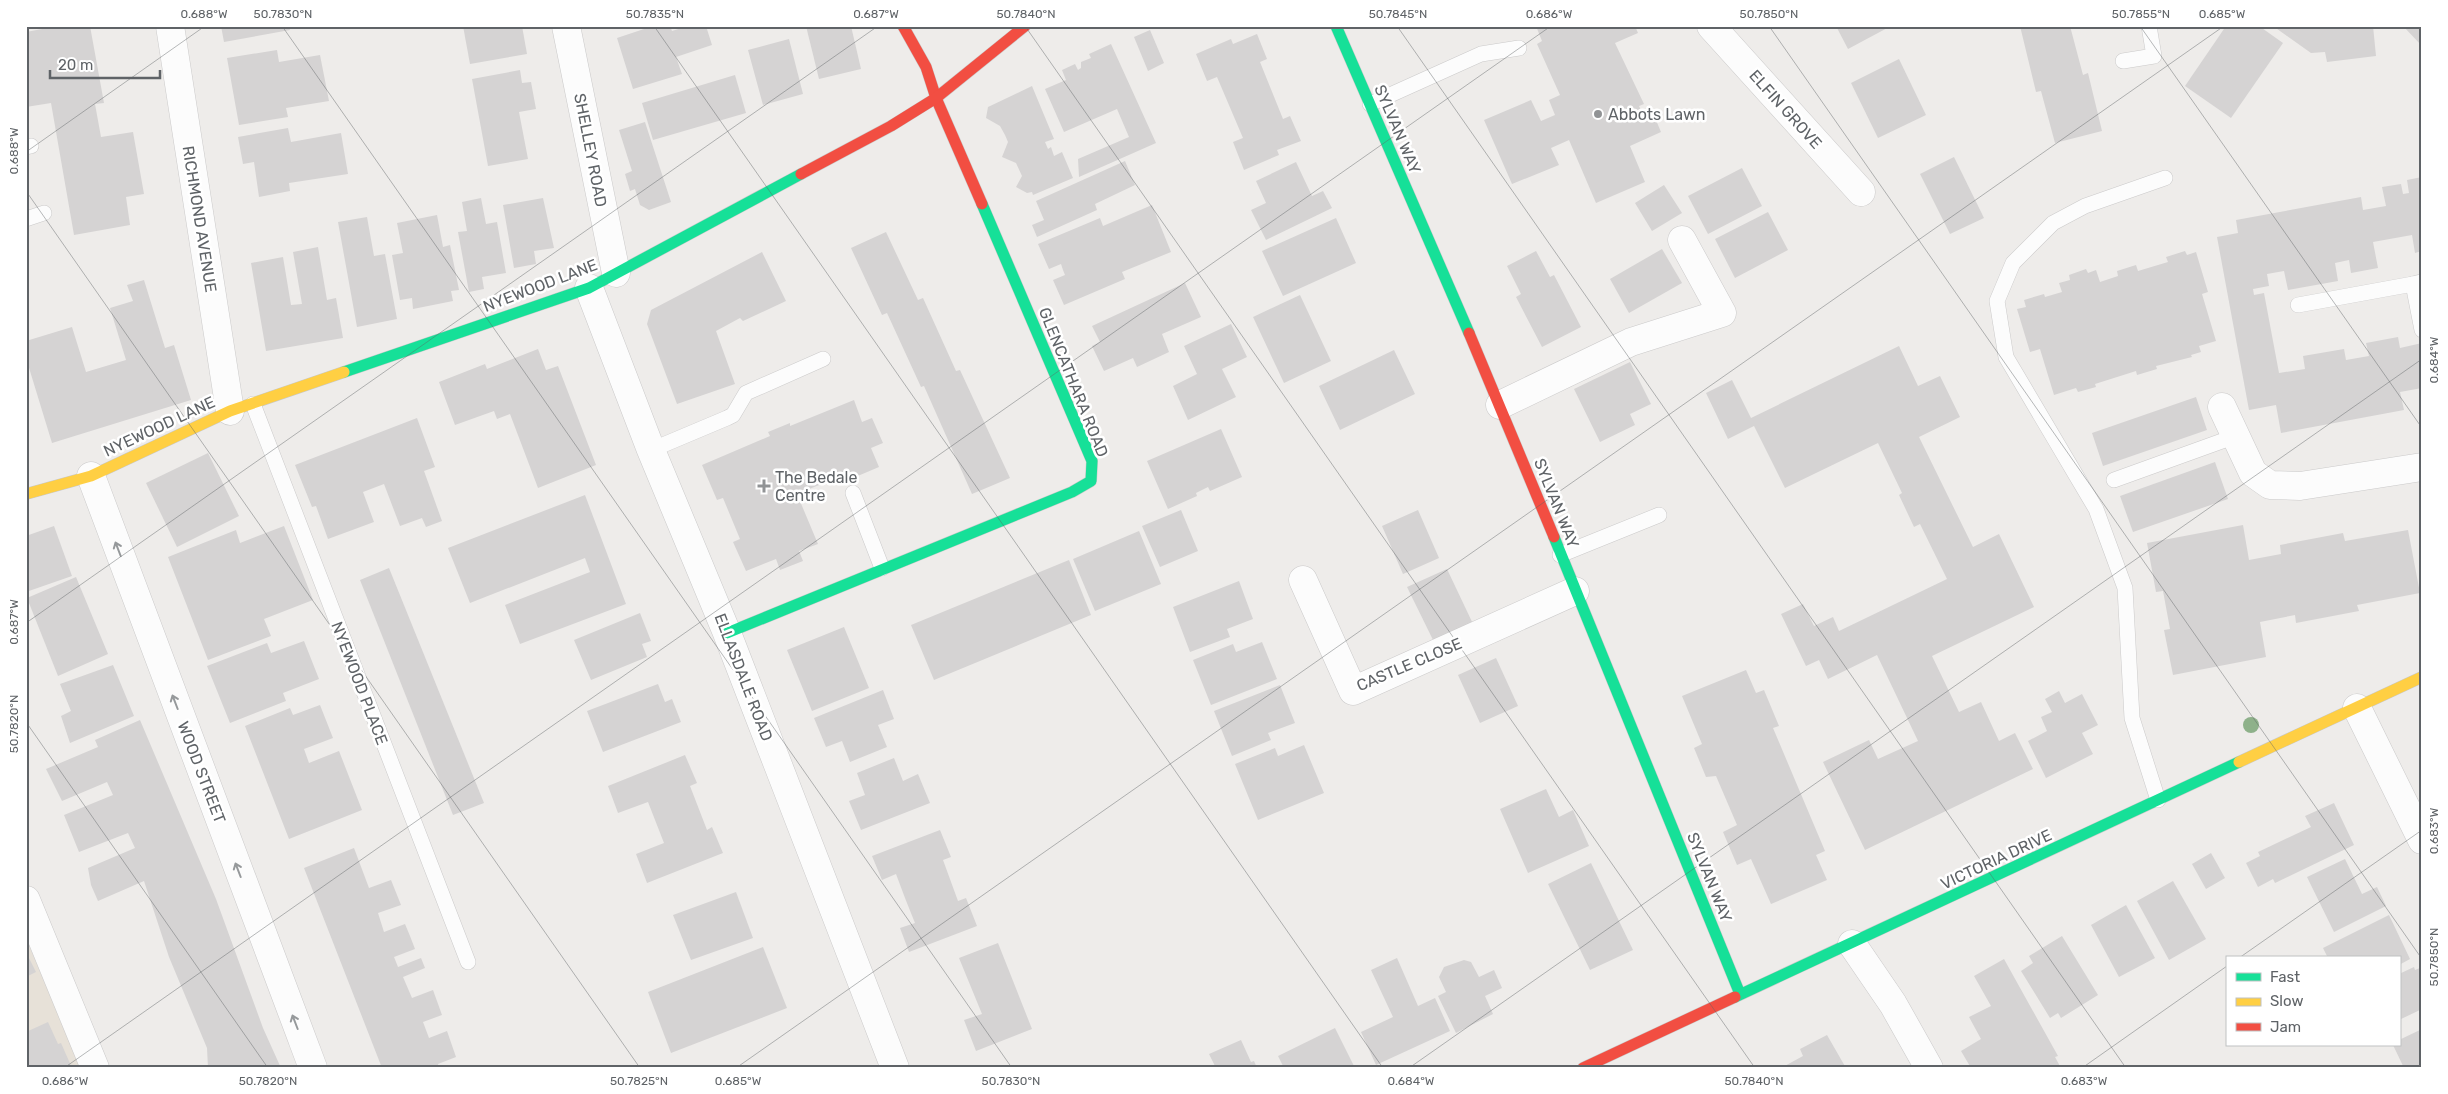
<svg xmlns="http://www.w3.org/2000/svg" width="2448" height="1094" viewBox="0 0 2448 1094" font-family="Rubik,sans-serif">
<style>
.commercial{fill:#e7e1d8}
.building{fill:#d5d3d3}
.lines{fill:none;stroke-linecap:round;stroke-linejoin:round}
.lane-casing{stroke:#cbcaca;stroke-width:16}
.street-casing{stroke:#cbcaca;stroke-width:29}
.fast-casing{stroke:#c8c9c9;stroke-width:12}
.slow-casing{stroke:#c8c9c9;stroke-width:12}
.jam-casing{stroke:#c8c9c9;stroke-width:12}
.lane{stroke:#fcfcfc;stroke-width:15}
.street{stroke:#fcfcfc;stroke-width:28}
.fast{stroke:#16e098;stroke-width:11}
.slow{stroke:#ffcf43;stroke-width:11}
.jam{stroke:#f24e42;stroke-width:11}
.tree{fill:#8eb18a}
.oneway{stroke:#96999b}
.ticks{fill:none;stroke:#5f6367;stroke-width:1;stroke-opacity:0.45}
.poi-dot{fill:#919395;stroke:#fff;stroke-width:2}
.labels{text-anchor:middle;stroke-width:5;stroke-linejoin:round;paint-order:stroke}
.street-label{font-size:16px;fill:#5f6367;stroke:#fff}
.poi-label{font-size:16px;fill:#5f6367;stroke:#fff;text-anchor:start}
.neatline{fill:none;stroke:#5f6367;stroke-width:2}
.ticks-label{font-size:12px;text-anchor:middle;fill:#5f6367}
</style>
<rect width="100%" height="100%" fill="#eeecea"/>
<path class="commercial" d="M26,938l54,130h-54z"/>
<g class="building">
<path d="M58,26h32l14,77 -9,1 6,33 32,-5 11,62 -18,3 4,28 -56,10 -23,-132 -25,4v-75z"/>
<path d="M221,26h68l1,4 -66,12z"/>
<path d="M463,26h59l5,28 -57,10z"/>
<path d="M653,26h17l2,5 16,-5h18l6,19 -36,12 6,17 -49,15 -16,-51z"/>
<path d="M806,26h45l10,43 -42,10z"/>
<path d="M1536,26h99l3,7 -23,10 29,61 -5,2 5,11 9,-4 8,19 -31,14 15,36 -49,21 -27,-63 -18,8 8,17 -47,19 -28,-64 47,-20 10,21 14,-6 -6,-15 11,-5 -23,-51 5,-3z"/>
<path d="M1836,26h55l-43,23z"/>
<path d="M2020,26h50l13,49 5,-2 14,58 -47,12 -14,-52 -5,1z"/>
<path d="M2226,26h33l24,17 -52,75 -46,-32z"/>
<path d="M2273,26h100l3,30 -49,6 -2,-10 -14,1z"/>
<path d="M2403,26h19v20z"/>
<path d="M1150,30l14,33 -16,8 -14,-34z"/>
<path d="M1257,34l10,25 -7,3 23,57 7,-3 11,25 -24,9 2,5 -35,15 -11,-28 10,-4 -26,-61 -10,4 -11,-27 35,-15 2,5z"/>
<path d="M789,39l14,55 -40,11 -15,-55z"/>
<path d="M1111,44l45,99 -77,34 -1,-18 51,-22 -12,-28 -53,23 -19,-43 21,-9 -4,-10 13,-6 3,6 3,-2v-6l10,-4 -2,-4z"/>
<path d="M277,50l2,12 41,-7 9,46 -43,7 2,9 -49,8 -12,-67z"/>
<path d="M1899,59l27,56 -48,23 -27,-55z"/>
<path d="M520,70l2,13 9,-1 5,27 -17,3 9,47 -40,7 -16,-87z"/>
<path d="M735,75l11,38 -93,27 -11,-37z"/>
<path d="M1032,86l22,53 -9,3 3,7 3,-2 3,9 8,-4 11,26 -40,17 -1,-3 -5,1 -11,-6 6,-11 -6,-13 -14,-6 6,-15 -3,-7 -5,-9 -14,-8 2,-11z"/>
<path d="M645,122l26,80 -22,8 -9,-5 -5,-16 -5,2 -5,-17 7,-3 -13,-41z"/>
<path d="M288,128l3,14 50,-9 7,41 -59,9 1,8 -31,6 -5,-35 -11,2 -5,-27z"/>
<path d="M1954,157l30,61 -34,16 -30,-60z"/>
<path d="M1125,161l10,24 -40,19 2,6 -60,27 -5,-12 12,-5 -8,-19z"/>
<path d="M1296,162l16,34 11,-5 9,17 -66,32 -15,-30 15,-7 -10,-22z"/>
<path d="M1742,168l20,38 -54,28 -20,-38z"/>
<path d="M2422,177v74l-7,2 -3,-18 -39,7 5,26 -27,5 -2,-13 -14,3 3,18 -50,9 -4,-19 -17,3 2,12 -16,3 1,6 10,-2 15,80 26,-4 -2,-13 41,-7 2,11 23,-4 -3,-13 32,-6 2,11 22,-5v45l-22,4 4,18 -123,23 -5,-28 -27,5 -32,-173 21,-4 -2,-13 125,-23 2,13 23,-4 -4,-19 19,-3 2,10 6,-1 -2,-13z"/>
<path d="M1664,185l18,28 -30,18 -17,-28z"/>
<path d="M481,198l5,26 11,-2 9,51 -24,4 2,12 -15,3 -11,-60 9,-1 -5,-29z"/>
<path d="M543,198l11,50 -20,3 2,13 -22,4 -11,-63z"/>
<path d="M1152,205l19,47 -49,20 3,7 -61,26 -11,-25 12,-5 -2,-5 -2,-6 -12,5 -11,-25 62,-26 3,8z"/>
<path d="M1768,212l20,38 -53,28 -20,-39z"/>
<path d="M437,215l6,32 7,-2 9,45 -8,1 2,10 -40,8 -1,-11 -12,2 -8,-45 11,-2 -6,-30z"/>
<path d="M367,217l7,39 11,-2 12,65 -40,8 -19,-105z"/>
<path d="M1336,218l20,45 -73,33 -21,-45z"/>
<path d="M886,232l32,68 5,-2 33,73 4,-1 50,108 -38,16 -48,-108 -3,1 -34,-74 -5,2 -31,-67z"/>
<path d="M318,247l9,53 9,-2 7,40 -77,13 -15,-88 32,-6 8,48 11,-1 -9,-52z"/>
<path d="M1662,249l20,34 -53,30 -19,-34z"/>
<path d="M1536,251l14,26 4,-2 27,52 -39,20 -26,-50 5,-3 -14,-28z"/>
<path d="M2185,251l2,4 9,-3 12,40 -6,2 14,47 -17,5 2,6 -10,3 1,2 -36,9 1,3 -20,6 -1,-4 -41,13 1,3 -18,5 -2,-4 -22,7 -14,-46 -10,3 -13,-43 9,-2 -2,-7 20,-6 1,3 17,-5 -3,-9 11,-3 -1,-5 17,-6 2,4 8,-3 4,12 18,-6 -1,-5 19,-6 2,6 30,-9 -2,-5z"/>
<path d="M762,252l24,49 -43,20 -3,-3 -24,13 19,53 -58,20 -30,-80 4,-14z"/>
<path d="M144,280l21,68 9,-3 17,55 -139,43 -26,-85v-17l46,-14 14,45 40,-12 -16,-52 23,-7 -6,-16z"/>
<path d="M1185,283l16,34 -39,17 7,18 -32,15 -4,-9 -29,13 -12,-25 8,-4 -8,-16z"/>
<path d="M1300,295l31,66 -47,22 -31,-66z"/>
<path d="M1231,324l16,33 -25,12 14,28 -48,23 -15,-34 24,-12 -13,-28z"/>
<path d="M1899,346l19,40 22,-10 20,41 -41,20 54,110 26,-13 35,73 -102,49 27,56 22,-10 18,39 16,-8 18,36 -168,81 -42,-88 46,-22 9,19 40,-18 -41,-86 -49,24 -9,-19 -13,6 -25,-52 22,-10 11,22 19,-9 6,14 108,-52 -27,-55 -6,3 -15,-32 3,-2 -24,-50 -93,45 -31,-62 -26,13 -22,-46 26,-13 19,38z"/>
<path d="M538,349l8,21 12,-4 38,99 -58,23 -28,-74 -13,5 -3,-8 -39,14 -16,-43 46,-18 2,5z"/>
<path d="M1394,350l21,44 -75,36 -21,-44z"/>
<path d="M1630,362l21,42 -21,10 5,11 -35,17 -26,-53z"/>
<path d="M2196,397l11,33 -104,36 -11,-33z"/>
<path d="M854,400l8,22 10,-4 11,25 -12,5 8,19 -26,11 -2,-6 -54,22 21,50 -19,7 4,10 -23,9 -4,-11 -30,12 -13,-29 7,-3 -17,-41 -6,2 -15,-35 68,-29 -2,-4 22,-9v3z"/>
<path d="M417,418l18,49 -11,4 18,50 -16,6 -4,-9 -22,8 -16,-42 -21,8 11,30 -46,17 -12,-33 -4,1 -17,-42z"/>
<path d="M1221,429l21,48 -32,14 -2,-4 -12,6 1,3 -29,13 -21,-48z"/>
<path d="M208,453l31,63 -62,31 -31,-64z"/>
<path d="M2215,462l13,37 -95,33 -13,-36z"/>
<path d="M585,495l41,109 -106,40 -15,-39 85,-33 -5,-14 -115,45 -22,-55z"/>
<path d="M1181,510l17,41 -38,16 -18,-41z"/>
<path d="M1418,510l21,48 -36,16 -21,-48z"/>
<path d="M2243,525l6,35 32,-6 -1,-9 63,-12 2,8 63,-11 12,63 -63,12 2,6 -63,12 -1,-8 -35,7 6,35 -93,18 -9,-45 6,-1 -7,-38 -7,1 -9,-49z"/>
<path d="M54,526l18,50 -46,16v-56z"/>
<path d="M284,526l29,74 -49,19 7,17 -63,24 -40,-103 68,-27 4,13z"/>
<path d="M1139,531l22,53 -66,27 -22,-52z"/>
<path d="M1069,560l22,55 -157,65 -23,-55z"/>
<path d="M389,568l95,235 -31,12 -93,-235z"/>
<path d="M1447,569l27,57 -39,18 -28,-57z"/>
<path d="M76,577l32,77 -50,22 -31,-78z"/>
<path d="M1239,581l14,38 -26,10 3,8 -40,15 -17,-45z"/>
<path d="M640,613l11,28 -9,3 5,13 -56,23 -17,-40z"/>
<path d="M844,627l25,61 -57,23 -25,-61z"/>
<path d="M304,641l15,38 -36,14 3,8 -56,22 -23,-57 60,-23 4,10z"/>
<path d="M1262,642l15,37 -66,26 -18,-45 40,-16 3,8z"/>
<path d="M1496,658l22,48 -38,17 -22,-48z"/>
<path d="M113,665l21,51 -64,27 -9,-27 10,-5 -11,-27z"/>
<path d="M1746,670l10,23 8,-3 15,36 -6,2 52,123 -9,4 11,25 -56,24 -20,-45 -14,6 -14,-33 14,-7 -21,-49 -10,1 -12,-29 8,-4 -20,-48z"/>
<path d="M658,684l7,18 7,-3 9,23 -78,30 -16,-41z"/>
<path d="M1280,685l15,38 -27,10 3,7 -39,16 -18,-45z"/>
<path d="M883,690l11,29 -16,6 9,22 -37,15 -8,-21 -16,6 -12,-29z"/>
<path d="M2059,691l6,12 17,-9 16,31 -16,8 11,21 -47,24 -18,-37 19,-10 -6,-14 11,-5 -7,-13z"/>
<path d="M320,705l13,33 -29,11 5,14 30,-12 23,59 -73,29 -44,-113 45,-18 3,7z"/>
<path d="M140,720l76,179 47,129 18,40h-73l-1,-20 -38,-91 -25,-76 -46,20 -7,-16 -3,-17 47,-20 -7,-15 -49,19 -15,-37 49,-20 -6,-13 -45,19 -16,-32 52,-22 -3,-7z"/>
<path d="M1304,745l20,48 -66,27 -23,-56 40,-16 3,8z"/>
<path d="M685,755l12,28 -7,3 17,44 5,-3 11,26 -76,30 -11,-29 28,-11 -16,-41 -30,11 -10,-27z"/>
<path d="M894,758l9,23 15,-7 12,29 -69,27 -12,-29 16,-6 -8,-22z"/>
<path d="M1546,789l13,28 14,-7 16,36 -61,27 -28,-64z"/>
<path d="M2334,803l20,42 -79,38 -2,-4 -15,8 -12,-24 14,-7 -2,-4 53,-25 -6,-11z"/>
<path d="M940,830l11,27 -8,3 15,41 8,-3 11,28 -68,26 -9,-24 15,-5 -10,-25 -9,-24 -14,6 -10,-24z"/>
<path d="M354,848l15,40 22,-8 10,25 -23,8 6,19 21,-8 5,12 5,13 -21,8 4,10 23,-9 4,10 -22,9 9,21 21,-8 9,25 -19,7 6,16 18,-7 9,26 -18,7 1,4h-57l-78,-200z"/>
<path d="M2211,853l14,25 -19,11 -14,-25z"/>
<path d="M2345,859l17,35 15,-7 9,19 -52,26 -27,-55z"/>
<path d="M1591,863l42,87 -43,20 -42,-86z"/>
<path d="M2173,881l33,58 -37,21 -32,-59z"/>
<path d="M736,892l17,46 -62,22 -18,-45z"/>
<path d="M2126,905l29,53 -36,19 -28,-52z"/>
<path d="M2389,915l21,44 -11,6v-7h-71l-5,-10z"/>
<path d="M2062,936l36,59 -37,23 -3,-5 -8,5 -29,-47 12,-8 -4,-7z"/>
<path d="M998,943l34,86 -56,22 -12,-31 18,-6 -23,-56z"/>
<path d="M763,947l24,61 -116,45 -23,-61z"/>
<path d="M29,958l7,14 -10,5v-18z"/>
<path d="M1397,958l21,48 17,-8 15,33 -74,34 -15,-33 32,-15 -22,-47z"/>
<path d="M2004,959l54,97 -3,1 6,11h-90l-10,-17 20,-12 -12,-22 22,-11 -17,-30z"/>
<path d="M1464,960l7,2 8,15 15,-7 8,18 -17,8 8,18 -37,19 -18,-37 8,-4 -7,-15 5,-10z"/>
<path d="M2414,967l1,3 5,-2 2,2v39l-23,11v-46z"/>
<path d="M48,1022l10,22 3,-1 11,25h-46v-36z"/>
<path d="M1335,1028l20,40h-71l-6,-12z"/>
<path d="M2422,1029v39h-18l-11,-23h6v-5z"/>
<path d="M1827,1035l19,33h-65l22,-12 -3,-7z"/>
<path d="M1241,1040l10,22 3,-1 3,7h-41l-7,-14z"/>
</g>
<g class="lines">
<defs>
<g id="lane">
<path d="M2123,61l31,-5 -5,-30"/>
<path d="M1370,104l111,-50 38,-6"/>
<path d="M26,147l5,-1"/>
<path d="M26,219l18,-6"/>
<path d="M2421,282l-8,2 9,46"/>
<path d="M2298,305l115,-21"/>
<path d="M253,404l215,558"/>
<path d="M651,450l76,-32 6,-3 13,-22 77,-34"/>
<path d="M2114,480l122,-44"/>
<path d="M853,493l29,75"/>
<path d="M1560,555l99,-40"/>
<path d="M2158,800l-26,-82 -7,-130 -29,-79 -90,-152 -9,-56 16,-38 40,-40 32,-17 80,-28"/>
</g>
<g id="street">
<path d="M170,26l60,385"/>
<path d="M566,26l50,247"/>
<path d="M1711,26l150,166"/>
<path d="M589,288l62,162 76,183 168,435"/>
<path d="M1500,405l131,-63 91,-29 -40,-73"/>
<path d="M2222,407l31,66 17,12 30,1 122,-19"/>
<path d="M91,476l222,592"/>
<path d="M1303,580l50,111 222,-100"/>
<path d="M2357,708l65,132"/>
<path d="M26,900l69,168"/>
<path d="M1852,944l41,60 36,64"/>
</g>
<g id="fast">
<path d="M1336,26l133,307"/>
<path d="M344,372l245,-84 212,-114"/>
<path d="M1554,537l186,457"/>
<path d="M727,633l345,-141 19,-11 1,-20 -110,-257"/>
<path d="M1735,997l504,-235"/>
</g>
<g id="slow">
<path d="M26,494l65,-18 139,-65 114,-39"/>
<path d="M2239,762l183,-85"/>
</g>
<g id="jam">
<path d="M903,26l23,41 10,31 46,106"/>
<path d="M801,174l90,-48 45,-28 89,-72"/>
<path d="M1469,333l85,204"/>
<path d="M1583,1068l152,-71"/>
</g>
</defs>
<use href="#lane" class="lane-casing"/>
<use href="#street" class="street-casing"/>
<use href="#fast" class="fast-casing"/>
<use href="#slow" class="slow-casing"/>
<use href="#jam" class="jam-casing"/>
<use href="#lane" class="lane"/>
<use href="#street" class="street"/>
<use href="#fast" class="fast"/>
<use href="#slow" class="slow"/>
<use href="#jam" class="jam"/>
</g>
<circle class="tree" cx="2251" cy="725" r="8"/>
<defs><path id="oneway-shaft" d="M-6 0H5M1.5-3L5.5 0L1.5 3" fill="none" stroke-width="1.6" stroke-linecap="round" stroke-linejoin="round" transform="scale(1.25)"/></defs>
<g class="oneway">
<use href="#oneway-shaft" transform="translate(118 549) rotate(-111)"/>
<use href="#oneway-shaft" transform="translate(175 702) rotate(-111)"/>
<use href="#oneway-shaft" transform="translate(238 870) rotate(-111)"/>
<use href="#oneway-shaft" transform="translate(295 1022) rotate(-111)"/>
</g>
<path class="ticks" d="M282,26l730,1042M654,26l729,1042M1025,26l730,1042M1397,26l729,1042M1769,26l653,933M2140,26l282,402M26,152l179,-126M26,191l614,877M26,623l852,-597M26,722l242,346M2239,958l183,-128M64,1068l1487,-1042M736,1068l1488,-1042M1409,1068l1013,-709M2082,1068l145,-102"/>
<g class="poi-dot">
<circle cx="1598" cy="114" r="5"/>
<path d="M761.5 478.5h5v5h5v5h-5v5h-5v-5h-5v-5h5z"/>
</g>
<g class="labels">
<g class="street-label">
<text transform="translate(1786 109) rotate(48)" y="6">ELFIN GROVE</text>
<text transform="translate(1398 129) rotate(67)" y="6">SYLVAN WAY</text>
<text transform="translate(591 150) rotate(79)" y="6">SHELLEY ROAD</text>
<text transform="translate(200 219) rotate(81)" y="6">RICHMOND AVENUE</text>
<text transform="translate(540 285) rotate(-21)" y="6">NYEWOOD LANE</text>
<text transform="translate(1074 382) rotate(68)" y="6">GLENCATHARA ROAD</text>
<text transform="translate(159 426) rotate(-25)" y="6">NYEWOOD LANE</text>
<text transform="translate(1557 503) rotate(68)" y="6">SYLVAN WAY</text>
<text transform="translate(1409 664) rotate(-23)" y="6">CASTLE CLOSE</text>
<text transform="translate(744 677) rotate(69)" y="6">ELLASDALE ROAD</text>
<text transform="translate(360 683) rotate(69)" y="6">NYEWOOD PLACE</text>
<text transform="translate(202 772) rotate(69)" y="6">WOOD STREET</text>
<text transform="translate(1996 859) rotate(-25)" y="6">VICTORIA DRIVE</text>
<text transform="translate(1710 877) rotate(68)" y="6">SYLVAN WAY</text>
</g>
<g class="poi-label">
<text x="1608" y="120">Abbots Lawn</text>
<text x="775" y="483">The Bedale<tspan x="775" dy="18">Centre</tspan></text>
</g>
</g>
<rect width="2448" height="1094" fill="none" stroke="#ffffff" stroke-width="55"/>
<rect x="2226" y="956" width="175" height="90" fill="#ffffff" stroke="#bfc1c2"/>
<rect x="2236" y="973" width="25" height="8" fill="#16e098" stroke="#bfc1c2"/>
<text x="2270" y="982" font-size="15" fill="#5f6367">Fast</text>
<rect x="2236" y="998" width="25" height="8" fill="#ffcf43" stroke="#bfc1c2"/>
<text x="2270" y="1006" font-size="15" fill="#5f6367">Slow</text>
<rect x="2236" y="1023" width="25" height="8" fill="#f24e42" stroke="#bfc1c2"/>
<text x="2270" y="1032" font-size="15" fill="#5f6367">Jam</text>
<path d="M50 70v8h110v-8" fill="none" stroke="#5f6367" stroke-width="2.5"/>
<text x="58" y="70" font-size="15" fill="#5f6367" stroke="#ffffff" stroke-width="4" paint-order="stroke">20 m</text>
<rect x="28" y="28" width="2392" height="1038" class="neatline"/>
<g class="ticks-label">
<text x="204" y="18">0.688°W</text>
<text x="283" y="18">50.7830°N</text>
<text x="655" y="18">50.7835°N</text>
<text x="876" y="18">0.687°W</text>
<text x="1026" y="18">50.7840°N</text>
<text x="1398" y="18">50.7845°N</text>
<text x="1549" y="18">0.686°W</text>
<text x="1769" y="18">50.7850°N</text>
<text x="2141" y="18">50.7855°N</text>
<text x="2222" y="18">0.685°W</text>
<text transform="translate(14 151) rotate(-90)" y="4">0.688°W</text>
<text transform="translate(2434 360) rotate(-90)" y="4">0.684°W</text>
<text transform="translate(14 622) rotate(-90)" y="4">0.687°W</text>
<text transform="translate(14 724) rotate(-90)" y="4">50.7820°N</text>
<text transform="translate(2434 831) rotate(-90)" y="4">0.683°W</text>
<text transform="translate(2434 957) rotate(-90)" y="4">50.7850°N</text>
<text x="65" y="1085">0.686°W</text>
<text x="268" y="1085">50.7820°N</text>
<text x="639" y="1085">50.7825°N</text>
<text x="738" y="1085">0.685°W</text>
<text x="1011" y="1085">50.7830°N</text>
<text x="1411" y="1085">0.684°W</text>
<text x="1754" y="1085">50.7840°N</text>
<text x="2084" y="1085">0.683°W</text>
</g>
</svg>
